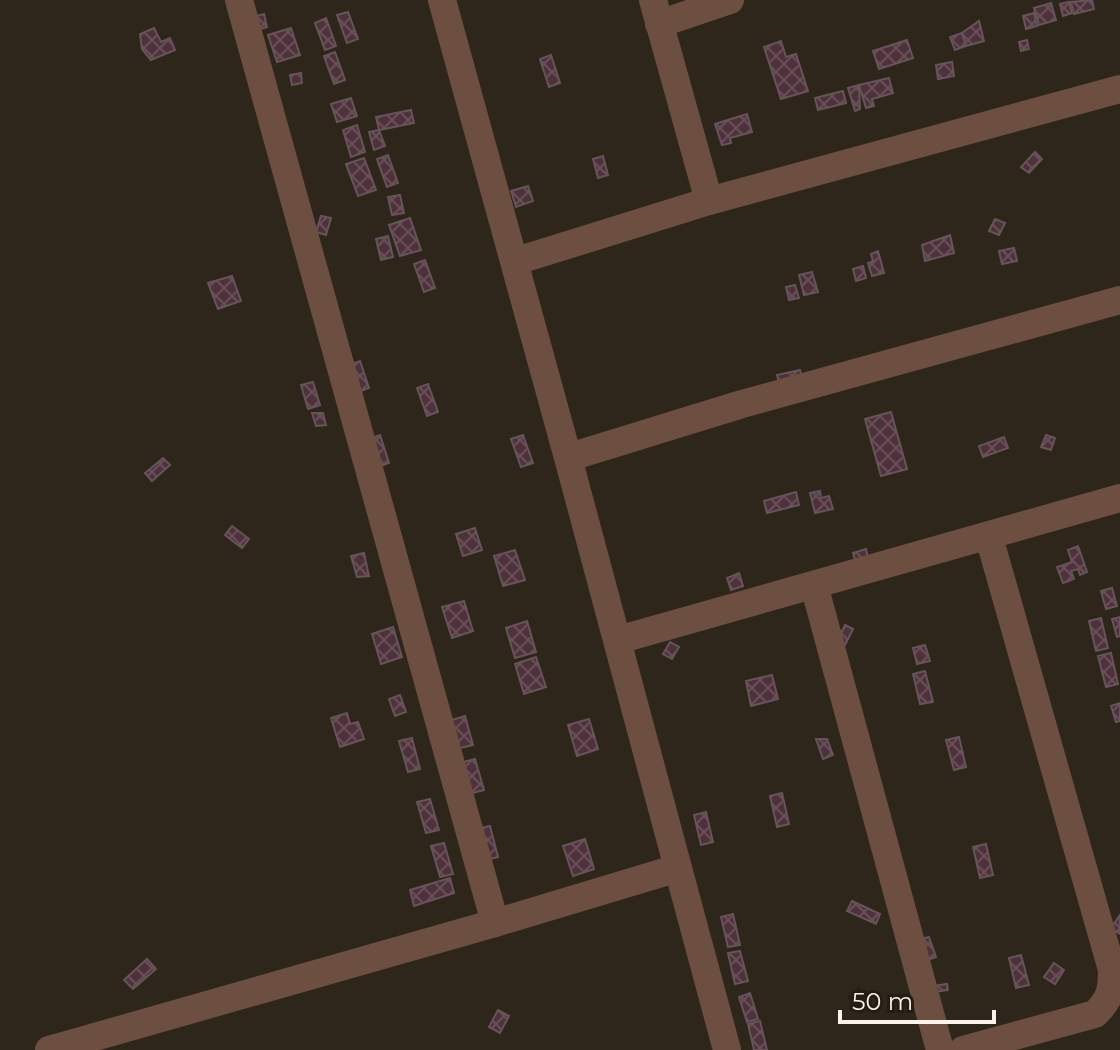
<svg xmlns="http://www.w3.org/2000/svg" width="1120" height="1050" viewBox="0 0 1120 1050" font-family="Montserrat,sans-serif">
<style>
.building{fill:url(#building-cross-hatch);stroke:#655459;stroke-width:2}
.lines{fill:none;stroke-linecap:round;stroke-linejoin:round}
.minor{stroke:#6d4f41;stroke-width:28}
</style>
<defs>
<pattern id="building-cross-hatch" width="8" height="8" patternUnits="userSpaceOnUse" patternTransform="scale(2)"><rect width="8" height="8" fill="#4e313b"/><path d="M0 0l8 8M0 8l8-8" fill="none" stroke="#684f58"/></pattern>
</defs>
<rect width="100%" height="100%" fill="#2f261b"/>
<g class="building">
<path d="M1092,0l2,9 -20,5 -3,-12z"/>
<path d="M1069,2l3,11 -9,3 -3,-12z"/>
<path d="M1051,3l5,17 -17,5 -5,-17z"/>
<path d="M348,12l10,27 -11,4 -10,-28z"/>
<path d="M1034,13l3,13 -11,3 -3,-13z"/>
<path d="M264,14l3,13 -10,3 -4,-13z"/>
<path d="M326,18l10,28 -11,4 -10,-27z"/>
<path d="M979,21l5,20 -18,5 -4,-13z"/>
<path d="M154,28l7,14 9,-4 5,12 -24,10 -9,-11 -2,-15z"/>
<path d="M291,28l9,27 -23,7 -9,-27z"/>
<path d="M962,33l4,13 -11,4 -5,-13z"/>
<path d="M907,40l6,18 -34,11 -6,-18z"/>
<path d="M1027,40l2,9 -8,2 -2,-9z"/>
<path d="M781,41l5,16 10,-3 12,37 -27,8 -17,-52z"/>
<path d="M335,52l10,28 -11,4 -10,-28z"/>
<path d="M551,55l9,28 -11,4 -9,-28z"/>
<path d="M952,62l2,14 -16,3 -2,-14z"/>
<path d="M301,73l1,10 -10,2 -2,-10z"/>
<path d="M889,78l4,15 -21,6 2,7 -8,2 -7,-23z"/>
<path d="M859,85l1,24 -5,2 -7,-23z"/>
<path d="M843,91l3,12 -28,7 -3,-12z"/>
<path d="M351,98l6,18 -20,6 -6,-18z"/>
<path d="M411,110l3,13 -35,7 -3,-13z"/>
<path d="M747,114l5,18 -22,6 1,5 -9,2 -7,-21z"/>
<path d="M357,125l8,27 -14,5 -8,-27z"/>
<path d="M379,130l6,16 -11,4 -5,-18z"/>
<path d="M1035,152l7,7 -13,14 -8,-6z"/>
<path d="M388,155l10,28 -11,4 -10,-28z"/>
<path d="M603,156l5,19 -10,3 -5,-19z"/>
<path d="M364,158l12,32 -18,6 -12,-32z"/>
<path d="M528,186l5,15 -17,6 -5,-16z"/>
<path d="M400,195l4,18 -12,2 -4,-18z"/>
<path d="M321,216l10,2 -5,17 -10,-3z"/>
<path d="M410,218l11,32 -21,6 -11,-31z"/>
<path d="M995,219l10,4 -6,12 -10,-4z"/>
<path d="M950,235l4,18 -29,8 -3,-16z"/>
<path d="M388,236l5,21 -12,3 -5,-21z"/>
<path d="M1014,248l3,13 -15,3 -3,-13z"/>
<path d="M878,251l6,22 -12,3 -4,-13 5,-2 -2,-7z"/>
<path d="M425,260l10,28 -11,4 -10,-28z"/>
<path d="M863,266l3,12 -10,3 -3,-12z"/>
<path d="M812,272l6,20 -14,3 -5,-20z"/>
<path d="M232,276l9,25 -23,8 -10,-26z"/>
<path d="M795,285l4,13 -10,2 -3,-13z"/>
<path d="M360,361l9,27 -11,4 -9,-27z"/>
<path d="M800,370l3,11 -23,5 -3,-11z"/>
<path d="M313,382l7,23 -12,4 -7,-24z"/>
<path d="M428,384l10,28 -11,4 -10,-28z"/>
<path d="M891,412l16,57 -26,7 -16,-57z"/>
<path d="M312,413h11l3,12 -10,1z"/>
<path d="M380,435l9,28 -11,4 -9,-28z"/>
<path d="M523,435l10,28 -12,4 -10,-28z"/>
<path d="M1046,435l9,3 -4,12 -10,-3z"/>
<path d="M1004,437l4,11 -25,9 -4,-11z"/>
<path d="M163,458l7,7 -18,16 -7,-8z"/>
<path d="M820,491l1,7 8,-2 4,13 -18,4 -5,-20z"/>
<path d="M796,492l3,13 -32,8 -3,-12z"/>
<path d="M232,526l17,13 -7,9 -17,-13z"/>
<path d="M475,528l7,22 -19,6 -7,-22z"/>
<path d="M1078,546l9,26 -7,3 -2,-6 -7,2 3,8 -11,4 -6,-16 15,-5 -4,-12z"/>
<path d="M866,549l4,17 -12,3 -5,-16z"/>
<path d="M515,550l10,30 -22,6 -9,-30z"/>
<path d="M364,553l5,23 -12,1 -6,-21z"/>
<path d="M739,573l4,13 -12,4 -4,-12z"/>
<path d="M1112,588l5,18 -11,3 -5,-18z"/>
<path d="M464,601l9,30 -21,7 -10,-31z"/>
<path d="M1120,617v19l-3,1 -5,-18z"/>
<path d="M1101,618l7,30 -12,3 -7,-30z"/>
<path d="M527,621l9,31 -21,6 -9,-30z"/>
<path d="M845,625l8,4 -9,18 -8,-4z"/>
<path d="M393,627l9,30 -21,7 -9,-30z"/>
<path d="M670,642l9,5 -7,12 -9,-5z"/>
<path d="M925,645l5,16 -13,3 -4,-16z"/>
<path d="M1111,653l7,31 -12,3 -8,-31z"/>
<path d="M536,657l10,30 -22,7 -9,-30z"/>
<path d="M925,671l8,31 -13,2 -7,-30z"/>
<path d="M772,675l6,24 -27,7 -5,-25z"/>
<path d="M400,695l6,17 -11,4 -6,-17z"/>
<path d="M1120,703v18l-4,1 -5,-16z"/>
<path d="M347,713l3,11 8,-2 6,17 -24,8 -9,-29z"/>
<path d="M465,716l8,29 -17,4 -7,-28z"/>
<path d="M589,719l9,30 -21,7 -9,-31z"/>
<path d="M959,737l7,30 -12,3 -8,-30z"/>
<path d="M412,738l8,31 -12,3 -9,-31z"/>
<path d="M816,739h11l6,16 -10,4z"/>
<path d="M475,759l9,31 -19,5 -9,-31z"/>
<path d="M782,793l7,31 -12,3 -7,-31z"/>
<path d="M430,799l9,31 -13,3 -9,-31z"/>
<path d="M706,812l7,30 -12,3 -7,-30z"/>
<path d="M490,826l8,31 -12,3 -9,-31z"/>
<path d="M585,839l9,30 -21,7 -10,-30z"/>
<path d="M444,843l9,31 -13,3 -9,-31z"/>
<path d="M986,844l7,31 -13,3 -7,-31z"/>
<path d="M450,878l4,15 -40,13 -4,-16z"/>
<path d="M852,901l28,13 -4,10 -29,-13z"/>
<path d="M733,914l7,31 -12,2 -7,-30z"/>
<path d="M1120,915v19l-9,-6z"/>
<path d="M929,937l7,20 -12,4 -6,-21z"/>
<path d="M740,951l8,30 -13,3 -7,-31z"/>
<path d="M1021,955l8,30 -13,3 -7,-30z"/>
<path d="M147,959l9,10 -23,20 -9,-9z"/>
<path d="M1054,963l10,7 -9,14 -11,-7z"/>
<path d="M947,984l1,6 -14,2 -1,-6z"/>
<path d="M750,993l8,26 -11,3 -8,-25z"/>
<path d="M498,1010l11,6 -9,17 -11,-6z"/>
<path d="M760,1021l7,29h-13l-6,-26z"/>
</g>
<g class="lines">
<g class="minor">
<path d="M239,0l256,923 183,-55c-77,-290 -155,-579 -236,-868"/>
<path d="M653,0l56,201"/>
<path d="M659,24l71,-24"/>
<path d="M516,261l193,-60 411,-112"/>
<path d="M570,457l172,-53 378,-104"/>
<path d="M814,585l126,465"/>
<path d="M618,640l502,-142"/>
<path d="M678,868l49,182"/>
<path d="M49,1050l446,-127"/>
<path d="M963,1050l132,-36c15,-14 17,-24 17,-44l-123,-433"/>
</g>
</g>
<path d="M840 1010v12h154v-12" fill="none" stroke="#f9f3ec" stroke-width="4"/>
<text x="852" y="1010" font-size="24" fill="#f9f3ec" stroke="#251d12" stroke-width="6" paint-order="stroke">50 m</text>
</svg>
